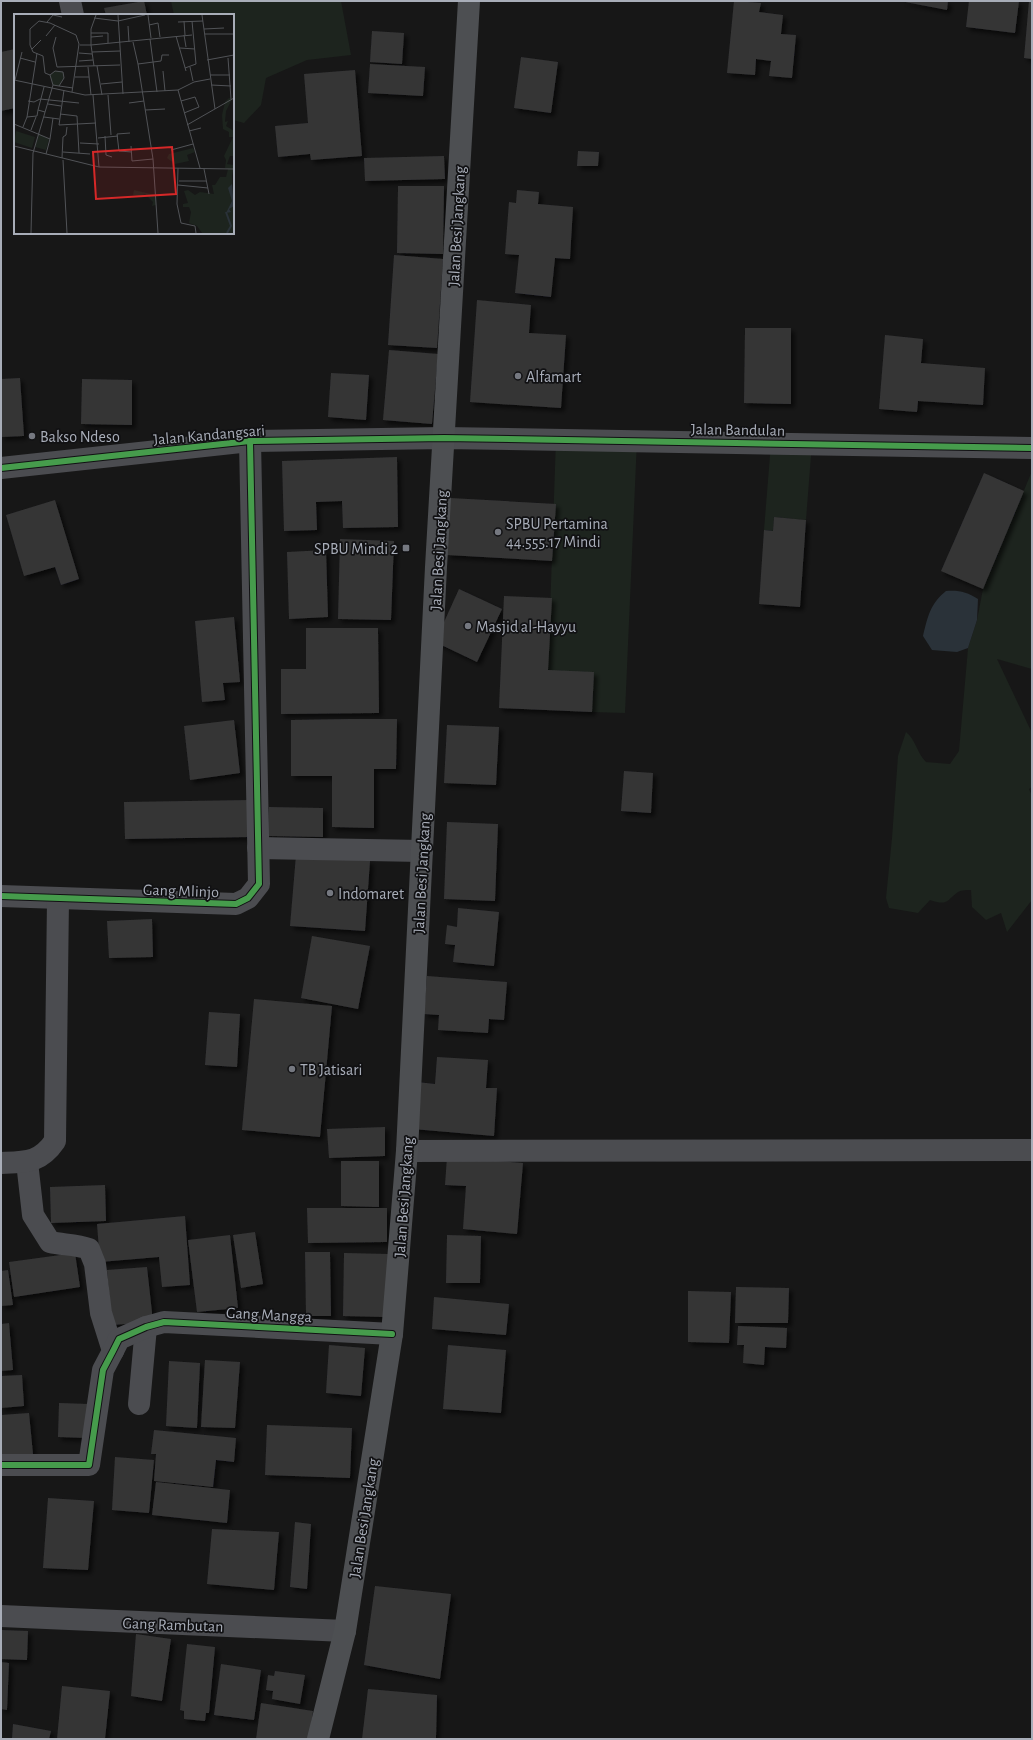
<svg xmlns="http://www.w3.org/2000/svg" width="1033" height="1740" viewBox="0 0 1033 1740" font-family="'Alegreya Sans',sans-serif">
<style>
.green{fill:#1d241e}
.water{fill:#2a3239}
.building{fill:#353536;filter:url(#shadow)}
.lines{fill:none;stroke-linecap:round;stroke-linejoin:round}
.minor{stroke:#4b4c50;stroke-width:22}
.major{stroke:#4d4f52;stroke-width:22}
.cycleway-casing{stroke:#111113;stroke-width:8}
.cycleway{stroke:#469c4c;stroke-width:6}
.poi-dot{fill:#757880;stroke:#111113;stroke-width:1.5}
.labels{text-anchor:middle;stroke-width:3.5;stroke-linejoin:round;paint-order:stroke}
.street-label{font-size:16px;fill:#a8adb8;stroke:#111113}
.poi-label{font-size:16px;fill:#a8adb8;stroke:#111113;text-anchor:start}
.inset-river{fill:none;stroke:#2a3239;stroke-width:2}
.inset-road{fill:none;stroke:#515357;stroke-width:1}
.view{fill:#d62828;fill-opacity:0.15;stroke:#d62828;stroke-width:2}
.inset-edge{fill:none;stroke:#a8adb8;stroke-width:2}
</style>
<defs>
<filter id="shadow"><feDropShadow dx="3.5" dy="3.5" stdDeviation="2" flood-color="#0009"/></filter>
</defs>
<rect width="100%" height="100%" fill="#171717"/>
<g class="green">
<path d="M171,1h170l10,54 -44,5 -41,18 -5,27 -17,18 -11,-3v-105h-59z"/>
<path d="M556,439l81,1 -12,273 -33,-1 -44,-42z"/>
<path d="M771,443h41l-6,77 -32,-3 -1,14 -9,-1z"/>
<path d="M1032,471v198l-35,-10 35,74v54l-3,2 3,7v104l-25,32 -6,-19 -15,7 -14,-13 -1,-17c-4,0 -9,0 -13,2 -12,9 -10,14 -28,8l-12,13 -29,-5 -3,-10 6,-60 6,-82 8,-24c10,8 11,21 20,30l24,2 9,-13 9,-103 9,-28 6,-31z"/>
</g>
<path class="water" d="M946,591c13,-1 21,1 32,8l-1,21 -9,28 -11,4 -25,-2 -9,-14c5,-20 7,-32 23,-45z"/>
<g class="building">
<path d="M144,1l3,14h-41l-2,-7z"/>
<path d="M734,1l27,2 -2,9 24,3 -2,19 15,1 -4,43 -23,-2 2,-15 -15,-2 -1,16 -28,-2z"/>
<path d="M900,1h48l-1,9z"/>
<path d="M969,1h50l-4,32 -49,-6z"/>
<path d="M1029,1h3v58l-8,-1z"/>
<path d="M372,31l32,2 -2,31 -32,-2z"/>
<path d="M15,49v59l-14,3v-59z"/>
<path d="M521,57l37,5 -7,51 -37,-5z"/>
<path d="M370,64l55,3 -2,29 -55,-3z"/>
<path d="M355,70l7,86 -51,4 -1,-6 -32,3 -3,-31 33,-3 -4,-49z"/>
<path d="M578,151l21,1 -1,14h-21z"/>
<path d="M444,156l1,23 -80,2 -1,-23z"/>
<path d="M398,186h46l-1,68 -46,-1z"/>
<path d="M517,190l22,2 -1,12 35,3 -3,52 -15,-1 -4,39 -36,-4 4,-38 -14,-1 4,-52 7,1z"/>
<path d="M394,255l49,4 -6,89 -49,-3z"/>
<path d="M477,300l54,5 -2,28 37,2 -5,73 -91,-6z"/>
<path d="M745,328h46v76l-47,-1z"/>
<path d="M885,335l38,4 -2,24 64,5 -2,37 -65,-4 -1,11 -38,-3z"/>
<path d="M389,350l49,4 -6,70 -49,-4z"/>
<path d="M331,373l38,2 -3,45 -38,-3z"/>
<path d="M20,378l4,58 -23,1v-58z"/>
<path d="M82,379l50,1v45l-51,-1z"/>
<path d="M397,457l1,70 -55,1 -1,-27 -26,1 1,28 -33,1 -2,-70z"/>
<path d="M984,473l40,18 -41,98 -42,-18z"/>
<path d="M450,498l106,6 -4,57 -105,-6z"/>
<path d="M55,500l24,79 -18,6 -6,-18 -31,9 -18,-61z"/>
<path d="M774,517l32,3 -6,87 -41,-3 5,-74 9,1z"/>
<path d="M340,539l54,2 -3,79 -53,-1z"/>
<path d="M326,550l2,67 -39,2 -2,-67z"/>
<path d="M459,589l43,20 -25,53 -42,-20z"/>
<path d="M504,596l48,2 -4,72 46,2 -2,40 -93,-4z"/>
<path d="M234,617l6,65 -17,1 2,17 -23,2 -7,-81z"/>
<path d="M306,628h72l1,85 -98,1v-45h25z"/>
<path d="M350,719h47l-1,50h-22v59l-42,-1v-51h-41v-56z"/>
<path d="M234,720l6,53 -50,7 -6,-54z"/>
<path d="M447,725l52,2 -3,58 -52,-2z"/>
<path d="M624,771l29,2 -2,40 -30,-2z"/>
<path d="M251,800v37l-126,2 -1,-37z"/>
<path d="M269,807l54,1v29l-55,-1z"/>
<path d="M447,822l51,2 -3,77 -51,-2z"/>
<path d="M296,855l74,6 -5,70 -75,-5z"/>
<path d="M458,908l41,4 -5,54 -41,-4 2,-17 -10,-1 2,-19 10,2z"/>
<path d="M152,919l1,38 -44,1 -2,-37z"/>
<path d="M312,936l58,10 -12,63 -57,-11z"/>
<path d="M427,976l80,6 -3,38 -15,-1 -1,14 -50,-3 1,-15 -15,-1z"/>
<path d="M254,999l78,7 -12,131 -78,-7z"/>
<path d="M209,1012l31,2 -3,53 -32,-2z"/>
<path d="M437,1057l51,3 -2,28h11l-3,48 -81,-7 4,-47 18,2z"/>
<path d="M385,1127v29l-56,2 -2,-29z"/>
<path d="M447,1157l76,6 -6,71 -54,-5 3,-43 -21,-1z"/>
<path d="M341,1161h38v46l-38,-1z"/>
<path d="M105,1185l1,36 -55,2 -1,-36z"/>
<path d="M307,1208h80v34l-79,1z"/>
<path d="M185,1216l5,69 -28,2 -3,-30 -59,5 -3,-38z"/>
<path d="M255,1232l8,52 -22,4 -8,-53z"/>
<path d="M230,1235l8,73 -41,4 -9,-72z"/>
<path d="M447,1235l34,1 -1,47h-34z"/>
<path d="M305,1252h25l1,64h-25z"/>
<path d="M75,1253l5,34 -66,10 -5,-35z"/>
<path d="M344,1253l44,1 -1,63 -44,-1z"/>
<path d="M147,1267l6,55 -41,3 -5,-55z"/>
<path d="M8,1270l5,35 -12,1v-35z"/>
<path d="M736,1287l53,1 -1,35h-53z"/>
<path d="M688,1291l43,1 -2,51 -41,-1z"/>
<path d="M434,1297l75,7 -3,31 -74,-6z"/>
<path d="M9,1323l4,47 -12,1v-47z"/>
<path d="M738,1326l49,2 -1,20 -21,-1 -1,18 -21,-2 1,-18h-7z"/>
<path d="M329,1345l36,3 -4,48 -35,-3z"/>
<path d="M448,1345l58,5 -5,63 -58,-4z"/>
<path d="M205,1360l35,2 -5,66 -34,-1z"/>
<path d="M169,1361l31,2 -3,65 -31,-2z"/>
<path d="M22,1375l2,31 -23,2v-32z"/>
<path d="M59,1403l30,1 -1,34 -30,-1z"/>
<path d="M29,1413l4,41 -32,3v-42z"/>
<path d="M267,1425l85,3 -2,50 -85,-3z"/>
<path d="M154,1430l82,8 -2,24 -18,-2 -3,27 -59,-6 2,-27h-5z"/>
<path d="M115,1457l39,3 -5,53 -37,-3z"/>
<path d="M156,1482l74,8 -3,33 -75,-8z"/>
<path d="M48,1498l46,3 -6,69 -45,-2z"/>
<path d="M295,1522l16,2 -4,65 -17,-2z"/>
<path d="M212,1529l67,3 -5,58 -67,-6z"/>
<path d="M375,1586l76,8 -11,85 -76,-14z"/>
<path d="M1,1630l27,1 -1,29 -26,-1z"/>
<path d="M136,1634l35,5 -9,62 -31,-5z"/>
<path d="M187,1644l28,3 -6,66h-3l-1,8 -21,-2v-8l-4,-1z"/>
<path d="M1,1662l8,1 -2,47 -6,-1z"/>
<path d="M221,1664l40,6 -7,50 -40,-5z"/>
<path d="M275,1671l30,4 -5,29 -28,-5 1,-8 -7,-1 2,-15 6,1z"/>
<path d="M62,1686l48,5 -5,48h-48z"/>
<path d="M368,1689l69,6 -1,44h-74z"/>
<path d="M261,1703l52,8 -4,28h-53z"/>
<path d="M13,1724l38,7 -2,8h-37z"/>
</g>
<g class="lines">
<g class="minor">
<path d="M70,1l3,14"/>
<path d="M1,468l249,-27 194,-3 588,10"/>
<path d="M258,848l164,3"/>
<path d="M1,896l235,8 12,-6 11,-14 -9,-443"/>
<path d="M407,1151l625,-1"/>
<path d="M27,1162l6,53 17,27c13,3 26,2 39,7l6,15 6,49 12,38"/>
<path d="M1,1163c25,-1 39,0 54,-22l3,-242"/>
<path d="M139,1404l7,-77"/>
<path d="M1,1465h88l14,-95 10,-19 6,-12 27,-12 18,-5 228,12"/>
<path d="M1,1616l344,15"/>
</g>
<path class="major" d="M318,1739l27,-108 47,-297 15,-183 29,-584 33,-566"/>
<defs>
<g id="cycleway">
<path d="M1,468l249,-27 194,-3 588,10"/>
<path d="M1,896l235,8 12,-6 11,-14 -9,-443"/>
<path d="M1,1465h88l14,-95 10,-19 6,-12 27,-12 18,-5 228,12"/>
</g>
</defs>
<use href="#cycleway" class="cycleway-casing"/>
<use href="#cycleway" class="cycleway"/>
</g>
<g class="poi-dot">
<circle cx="518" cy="376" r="4"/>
<circle cx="32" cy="436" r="4"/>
<circle cx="498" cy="532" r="4"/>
<rect x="402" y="544" width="8" height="8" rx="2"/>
<circle cx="468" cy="626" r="4"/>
<circle cx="330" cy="893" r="4"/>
<circle cx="292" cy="1069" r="4"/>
</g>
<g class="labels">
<g class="street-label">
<text transform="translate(456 226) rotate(-87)" y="6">Jalan Besi Jangkang</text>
<text transform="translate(738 429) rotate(1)" y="6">Jalan Bandulan</text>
<text transform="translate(209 434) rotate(-5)" y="6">Jalan Kandangsari</text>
<text transform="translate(438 550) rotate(-87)" y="6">Jalan Besi Jangkang</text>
<text transform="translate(421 873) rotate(-87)" y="6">Jalan Besi Jangkang</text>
<text transform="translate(181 890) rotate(2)" y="6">Gang Mlinjo</text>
<text transform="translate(403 1197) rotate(-86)" y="6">Jalan Besi Jangkang</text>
<text transform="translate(269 1314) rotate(3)" y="6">Gang Mangga</text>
<text transform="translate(363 1518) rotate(-81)" y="6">Jalan Besi Jangkang</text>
<text transform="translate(173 1624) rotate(2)" y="6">Gang Rambutan</text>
</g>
<g class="poi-label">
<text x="526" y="382">Alfamart</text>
<text x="40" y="442">Bakso Ndeso</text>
<text x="506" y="529">SPBU Pertamina<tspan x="506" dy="18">44.555.17 Mindi</tspan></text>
<text x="398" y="554" text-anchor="end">SPBU Mindi 2</text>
<text x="476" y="632">Masjid al-Hayyu</text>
<text x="338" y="899">Indomaret</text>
<text x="300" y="1075">TB Jatisari</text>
</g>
</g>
<g transform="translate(14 14)">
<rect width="220" height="220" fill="#171717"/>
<path d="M41,57l8,1 1,6 -5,8 -6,-1 -3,-10zM215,84l3,1 -6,12 -1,11 3,-1 -2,5 8,5v25h-4l-3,8 7,1 -2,11 2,57h-32l-5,-7 -8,-3 2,-11 -2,-5h-6v-3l5,-1 -4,-12 4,-1 7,5 5,-3 14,2 -2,-9h3l5,-8h6l2,-8 -3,-1 1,-8 -2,-4 9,-19h-4v-5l-6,-3 -1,-14 3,-13zM2,117l19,6 -3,11 -18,-6zM25,120l10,5 -3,11 -11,-3zM179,134l2,4 -8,3 2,6 -14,3 -8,-6 2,-4zM120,176l21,5 1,10 -4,1 1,-4 -8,-8 -4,3 -8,-2z" fill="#1d241e"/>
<path d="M218,170l2,22 -5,3 2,3 -5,1 6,-12 -4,-13z" fill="#2a3239"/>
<path class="inset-river" d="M212,198l5,14 -4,7"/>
<path class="inset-road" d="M82,1l-5,14v16l101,-10M104,1l5,79M134,1l3,23M188,1l13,94M80,4l24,3 27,-6M170,7l1,14M33,8l6,-7 9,2M164,8l25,-1M135,11l9,-2 2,14M114,12l1,16M190,15l20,-1M77,19h17v10M191,20h29M170,21l2,12M32,22l9,-11M162,22l10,35M42,23l-3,11 4,19M77,23l12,-1M136,25l7,53M119,28l5,22 23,-3 1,-6h7M66,31h11l3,21M166,34l15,1M18,35l9,-9M78,38l28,-1M65,39l13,1M6,44l15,4M214,44l3,41M193,46l27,-5M65,47l14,-1M124,50l15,95 5,74M83,52l5,29M43,53l63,-2M74,53l3,28M176,53l3,14M171,54l11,-4 -4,-43M149,57l2,20M36,61l5,-4 8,1 1,6 -5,8 -6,-1M196,61h20M61,63h14M0,66l71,15 93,-5M1,66l7,-28M87,70l21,-2M197,71l20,1M45,72l14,2M50,76l-5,35 37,-2M79,81l6,72M94,81l3,40M14,87l6,1 6,-3 39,4M167,87l14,-4 4,10 -15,6M115,89l15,-2M34,90l13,2M24,96l6,-23M131,96l20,-1M46,100l17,2 2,37M13,103l10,-64M30,103l15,2M0,110l36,15 -4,15M173,111l47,-27M9,113l4,-10 10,-1 1,-6 7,2M17,116l5,-13M175,117l12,-3M91,122l1,19 6,2M84,124l20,-2M36,125l3,-21M66,129l19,1M0,132l85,21 135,2M117,132l1,15 21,-2M157,136l22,-6M105,137l-2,-17 13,-1M105,137l13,1M49,138l27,2M48,144l1,-21 3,-2 1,-8M49,146l4,73M164,154l-1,36 4,19 14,3 1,7M186,154l-22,-78 16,-8 16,-3M190,155l5,25M165,167h27M164,171l30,3M17,219l2,-80 20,-68 -3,-10 -5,-2 -2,-17 -10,-4 -3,-7v-16l9,-8 11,2 26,12 3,9 -7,48"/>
<path class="view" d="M158,133l4,47 -80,5 -3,-47z"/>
<rect width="220" height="220" class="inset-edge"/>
</g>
<rect width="1033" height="1740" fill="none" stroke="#a8adb8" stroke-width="4"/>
</svg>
